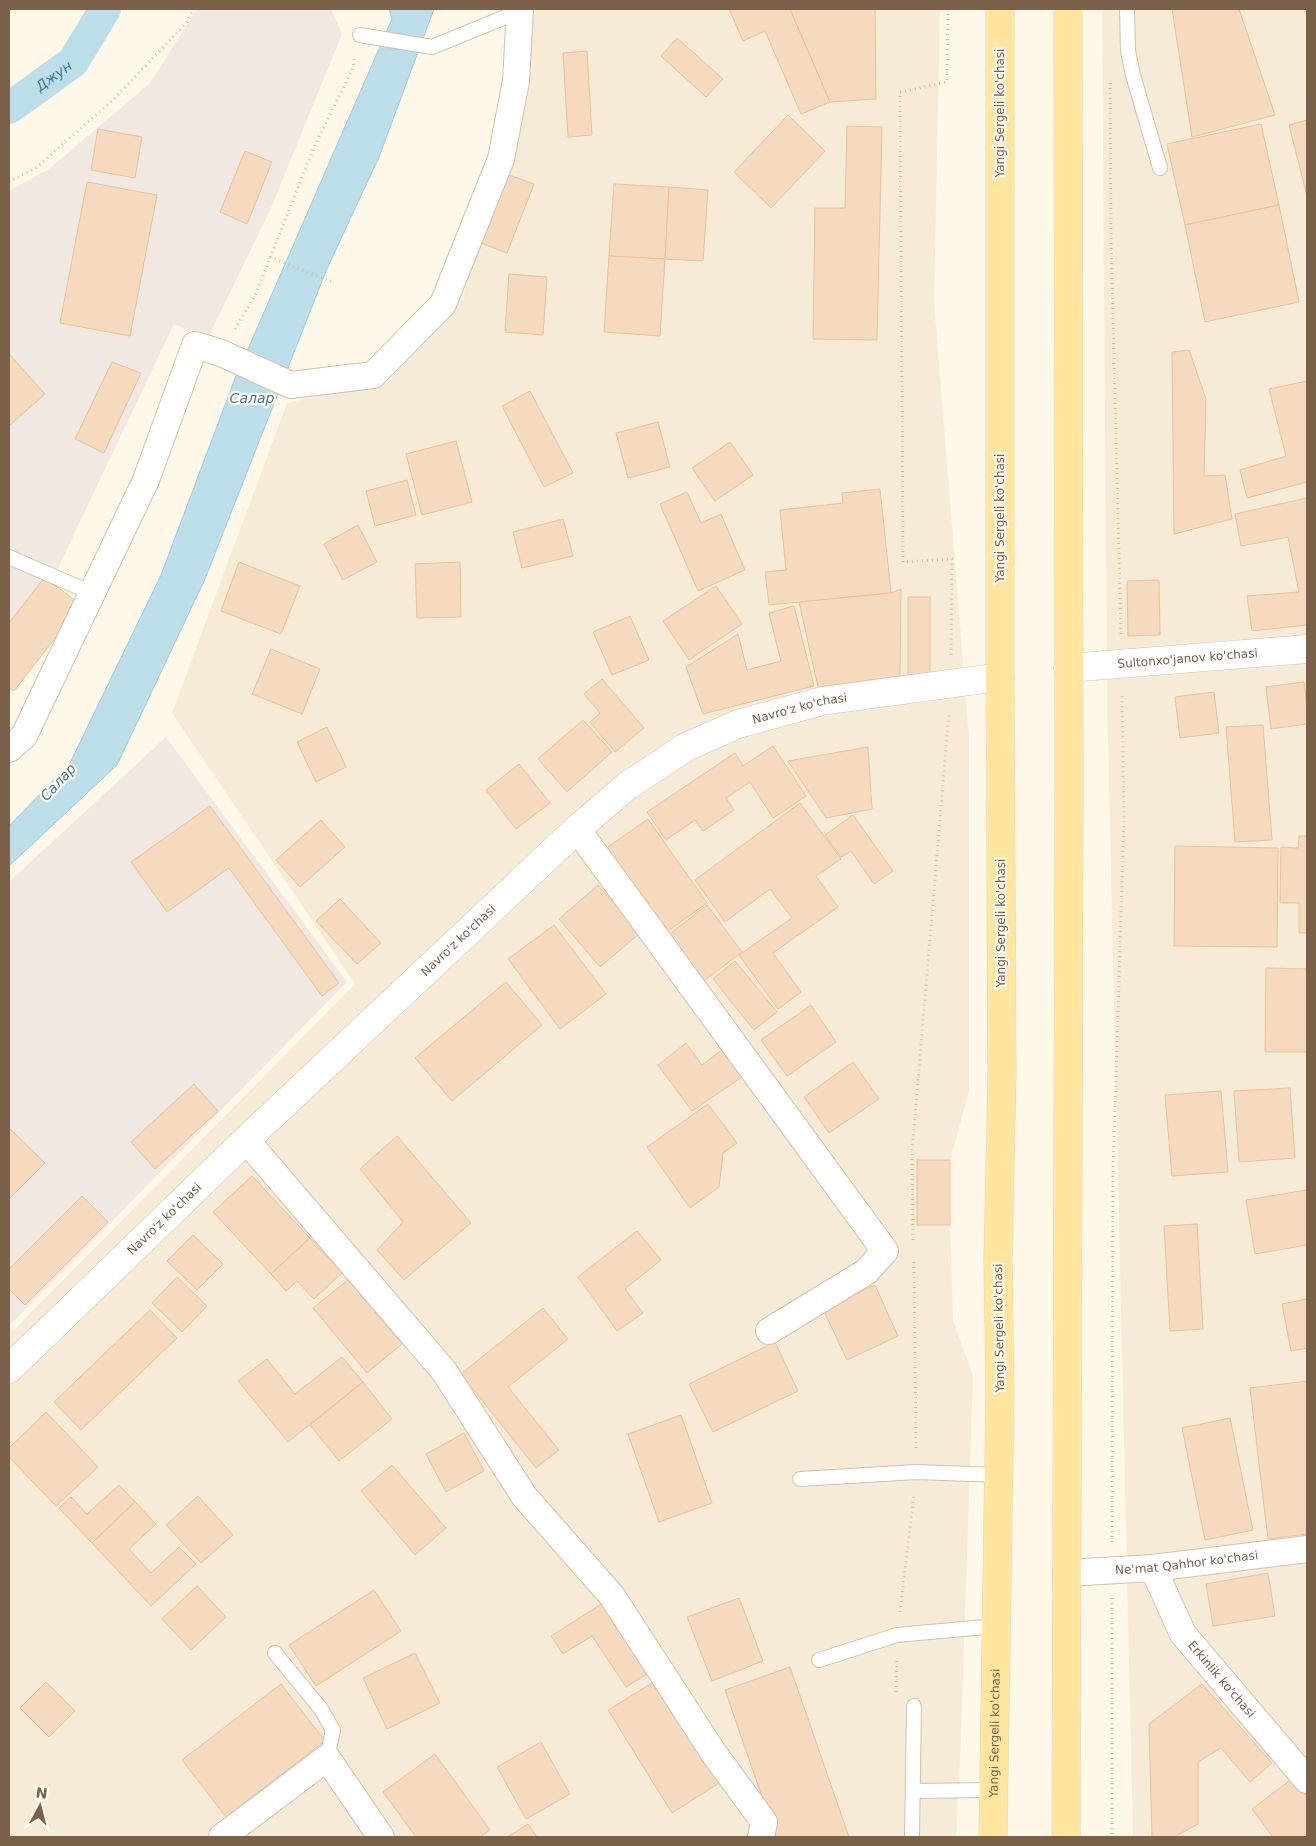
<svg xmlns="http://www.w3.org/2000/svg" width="1316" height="1846" viewBox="0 0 1316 1846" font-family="'DejaVu Sans',sans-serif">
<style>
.residential{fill:#f6ebd6}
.industrial{fill:#efe9e2}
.water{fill:#bbdee9;stroke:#a0cddc}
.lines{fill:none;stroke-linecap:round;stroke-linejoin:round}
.canal{stroke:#bbdee9;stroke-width:32}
.building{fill:#f5dabe;stroke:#e9c29d}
.lane-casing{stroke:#d2c0ac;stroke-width:16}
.street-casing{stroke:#d2c0ac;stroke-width:28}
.secondary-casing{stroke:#d7c3ac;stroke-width:29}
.primary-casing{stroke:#ddd6d0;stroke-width:29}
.path{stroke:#dbbda0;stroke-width:3;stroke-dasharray:1 4;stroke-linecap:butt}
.lane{stroke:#fff;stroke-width:14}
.street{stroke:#fff;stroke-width:26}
.secondary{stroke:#fff;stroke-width:28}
.primary{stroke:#ffe59e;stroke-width:28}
.labels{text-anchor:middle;stroke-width:4.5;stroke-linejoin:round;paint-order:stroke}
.street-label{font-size:12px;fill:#7b604a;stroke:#fffbf0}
.water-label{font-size:14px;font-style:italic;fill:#417a8f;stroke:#fffbf0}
</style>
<rect width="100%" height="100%" fill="#fef8e8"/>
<g class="residential">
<path d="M522,9h418l-6,292 35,438v352l-19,70v64l3,95 20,56 -12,361 -5,100h-947v-502l346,-351 -183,-271 115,-310 103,-24 73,-81 61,-271z"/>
<path d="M1102,9h205v1828h-174l-26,-1142z"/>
</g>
<g class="industrial">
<path d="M197,9h134l11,25 -71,174 -63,130 -34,-14 -165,347v-480l40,-22 101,-86z"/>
<path d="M166,737l181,245 -338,344v-444z"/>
</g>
<path class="water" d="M389,9h45l-55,148 -53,114 -121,308 -88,186 -108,101v-40l61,-63 91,-188 73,-194 158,-362z"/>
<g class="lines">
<path class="canal" id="s1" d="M9,108l64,-46 32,-53"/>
</g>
<g class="building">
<path d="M729,9h61l40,93 -29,12 -36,-83 -22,10z"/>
<path d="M790,9h85l1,90 -46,3z"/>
<path d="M1172,9h67l36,106 -83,22z"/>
<path d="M677,38l46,41 -17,18 -45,-41z"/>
<path d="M587,51l5,84 -24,2 -5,-84z"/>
<path d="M788,115l37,36 -54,57 -37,-36z"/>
<path d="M1307,120v76l-18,-71z"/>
<path d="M1261,124l18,81 -94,20 -18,-81z"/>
<path d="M847,126l35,1 -5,213 -64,-1 2,-131h30z"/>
<path d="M98,129l44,8 -7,41 -44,-8z"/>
<path d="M245,151l27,11 -25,62 -27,-12z"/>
<path d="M507,174l27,10 -27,69 -26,-10z"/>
<path d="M87,182l70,13 -27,141 -70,-13z"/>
<path d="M614,184l55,3 -4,72 -56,-3z"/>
<path d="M669,187l39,3 -5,71 -38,-2z"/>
<path d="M1279,205l20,97 -94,20 -20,-97z"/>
<path d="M609,256l56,3 -5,77 -56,-4z"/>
<path d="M509,274l38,3 -4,58 -38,-3z"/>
<path d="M1189,350l17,49 -2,77 21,-1 7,44 -58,15 -2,-182z"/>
<path d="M9,354l36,40 -36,32z"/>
<path d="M112,362l29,11 -37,80 -29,-14z"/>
<path d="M1307,381v101l-60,16 -7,-28 46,-14 -17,-67z"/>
<path d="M530,391l43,82 -29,14 -42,-81z"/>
<path d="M658,422l12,45 -42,11 -12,-45z"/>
<path d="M456,441l16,61 -50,13 -16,-61z"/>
<path d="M730,442l23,33 -38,26 -23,-33z"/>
<path d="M407,480l9,35 -41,11 -9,-35z"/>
<path d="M880,489l11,104 -122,12 -4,-33 21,-2 -6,-60 63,-7 -1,-10z"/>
<path d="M687,492l14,31 20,-9 24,56 -47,21 -38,-87z"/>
<path d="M1307,498v127l-55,6 -5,-35 52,-4 -11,-55 -47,9 -6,-32z"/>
<path d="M563,519l10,37 -51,12 -9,-36z"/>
<path d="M358,525l19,37 -34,18 -19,-36z"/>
<path d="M239,562l61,24 -19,48 -60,-23z"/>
<path d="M460,562l1,55 -44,1 -2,-54z"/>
<path d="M45,577l36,28 -67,86 -5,-3v-65z"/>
<path d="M1159,580l1,55 -32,1 -1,-55z"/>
<path d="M716,586l26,38 -53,36 -26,-39z"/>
<path d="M901,589l-1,87 -82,11 -19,-85 92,-9z"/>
<rect x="908" y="597" width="22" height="81"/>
<path d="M794,606l20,80 -111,28 -17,-47 52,-33 9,36 34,-9 -12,-48z"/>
<path d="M630,616l19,44 -37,15 -19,-43z"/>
<path d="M271,649l49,20 -18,45 -50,-20z"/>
<path d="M602,679l42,49 -29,24 -25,-30 10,-9 -16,-19z"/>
<path d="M1304,682l3,23v19l-36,5 -5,-42z"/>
<path d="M1214,692l5,41 -39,5 -5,-41z"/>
<path d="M583,720l29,32 -45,40 -29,-33z"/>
<path d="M1263,725l9,115 -37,2 -9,-115z"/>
<path d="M327,727l19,40 -30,15 -19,-40z"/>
<path d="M773,746l33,50 -33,22 -23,-36 -24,16 8,12 -31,21 -8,-11 -29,20 -19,-28 88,-59 8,13z"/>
<path d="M868,747l4,62 -46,9 -38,-57z"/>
<path d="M519,764l31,39 -34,26 -30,-39z"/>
<path d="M800,803l41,56 -25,17 22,31 -65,46 28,39 -23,17 -39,-54 53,-37 -22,-29 -45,33 -30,-42z"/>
<path d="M210,806l129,177 -17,13 -93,-128 -62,44 -36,-50z"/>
<path d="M853,815l40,56 -19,13 -23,-33 -10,6 -16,-22z"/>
<path d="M648,819l59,84 -42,30 -60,-84z"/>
<path d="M321,820l24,27 -45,40 -24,-27z"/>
<path d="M1299,836h8v97h-8v-30h-19l1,-56 17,1z"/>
<path d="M1175,846l103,2 -1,99 -103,-1z"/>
<path d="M598,885l42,48 -40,34 -41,-48z"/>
<path d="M340,899l41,44 -24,21 -41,-43z"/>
<path d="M707,905l35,47 -41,31 -35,-46z"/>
<path d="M554,925l52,69 -46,35 -52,-70z"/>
<path d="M735,961l42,51 -23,18 -41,-51z"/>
<path d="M1266,968l41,1v83h-42z"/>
<path d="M506,982l36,43 -90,76 -37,-43z"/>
<path d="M811,1005l25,37 -49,34 -26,-36z"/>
<path d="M686,1043l16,22 25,-19 21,27 -56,38 -34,-46z"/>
<path d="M853,1062l26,37 -50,34 -25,-36z"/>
<path d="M194,1084l24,27 -63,58 -24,-27z"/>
<path d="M1290,1088l5,70 -56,4 -5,-71z"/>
<path d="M1221,1091l7,81 -56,4 -7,-81z"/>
<path d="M708,1104l29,39 -14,10 -4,34 -29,21 -43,-61z"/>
<path d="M9,1128l36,35 -36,36z"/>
<path d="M397,1136l74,87 -67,57 -27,-30 26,-28 -43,-53z"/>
<rect x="917" y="1160" width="33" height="65"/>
<path d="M252,1176l58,62 -39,36 -58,-62z"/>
<path d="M1307,1190v55l-52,9 -9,-54z"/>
<path d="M82,1196l26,26 -83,83 -16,-16v-20z"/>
<path d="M1197,1224l6,105 -33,2 -6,-105z"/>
<path d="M637,1231l24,29 -36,29 18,24 -26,18 -39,-54z"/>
<path d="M193,1235l30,29 -26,26 -30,-29z"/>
<path d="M310,1238l32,35 -28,26 -17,-18 -11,10 -15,-17z"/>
<path d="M177,1277l30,29 -25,26 -30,-29z"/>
<path d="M348,1280l54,64 -35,29 -54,-65z"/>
<path d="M875,1285l23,51 -51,24 -24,-51z"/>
<path d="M1307,1299v49l-16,3 -9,-47z"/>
<path d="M543,1308l25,31 -60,48 51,63 -23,18 -75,-94z"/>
<path d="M150,1310l27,28 -96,92 -27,-28z"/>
<path d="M775,1342l23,49 -85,41 -24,-48z"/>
<path d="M342,1357l21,25 -75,60 -50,-61 29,-22 28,35z"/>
<path d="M1307,1381v153l-39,5 -18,-151z"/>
<path d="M363,1382l29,37 -53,42 -29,-36z"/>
<path d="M46,1412l52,55 -42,39 -47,-49v-9z"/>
<path d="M681,1415l31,88 -53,19 -31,-88z"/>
<path d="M1230,1418l23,112 -48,10 -23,-112z"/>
<path d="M464,1433l20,38 -38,21 -20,-38z"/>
<path d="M392,1465l54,63 -31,27 -54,-64z"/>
<path d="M119,1485l16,17 -43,41 -33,-35 12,-11 16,17z"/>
<path d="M198,1496l35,39 -32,28 -35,-38z"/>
<path d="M135,1502l21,22 -27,25 22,24 28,-26 17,17 -45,42 -59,-63z"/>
<path d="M1268,1573l7,43 -62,10 -7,-42z"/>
<path d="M197,1586l29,31 -35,33 -29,-31z"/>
<path d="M374,1590l27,41 -85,55 -27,-41z"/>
<path d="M739,1598l24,63 -51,20 -25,-64z"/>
<path d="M603,1603l44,71 -21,13 -34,-51 -29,18 -12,-18z"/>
<path d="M415,1653l25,50 -53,26 -24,-51z"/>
<path d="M790,1667l59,170h-73l-51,-147z"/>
<path d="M657,1680l64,102 -49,31 -64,-103z"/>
<path d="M46,1682l29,29 -26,26 -29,-29z"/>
<path d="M281,1684l44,57 -99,76 -44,-57z"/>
<path d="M1202,1684l70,79 -22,19 -29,-34 -23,14v62l-24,13h-22l-3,-113z"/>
<path d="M541,1742l29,52 -44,25 -29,-52z"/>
<path d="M435,1754l55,76 -10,7h-64l-33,-45z"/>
<path d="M1293,1778l14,19v40h-34l-21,-28z"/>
<path d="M528,1824l9,13h-30z"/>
</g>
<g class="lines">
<defs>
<g id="lane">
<path d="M1127,9l1,42 5,24 27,93"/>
<path d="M360,35l72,12 88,-36"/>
<path d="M9,557l83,36"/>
<path d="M800,1479l116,-7 83,3"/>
<path d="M275,1653l46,56 12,21 -6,28"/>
<path d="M819,1660l78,-25 99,-9"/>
<path d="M913,1791l81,-1"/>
<path d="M912,1837l2,-131"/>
</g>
<g id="street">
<path d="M9,749l15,-13 122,-256 49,-135 26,8 70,32 82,-10 70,-71 58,-145 15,-78 4,-72"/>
<path d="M577,829l308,422 -19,21 -97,59"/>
<path d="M246,1140l198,231 80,125 88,100 101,156 51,70 -3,15"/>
<path id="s2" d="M1153,1568l30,66 124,146"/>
<path id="s3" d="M1066,1573l87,-5 154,-19"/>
<path d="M222,1837l105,-79 54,79"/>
</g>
<g id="secondary">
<path id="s4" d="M1068,668l239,-19"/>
<path id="s5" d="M9,1369l237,-229 331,-311 50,-43 59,-39 52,-23 84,-23 178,-24"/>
</g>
<g id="primary">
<path id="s6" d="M993,1837l7,-444 -2,-132 4,-188 -2,-396v-668"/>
<path d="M1066,1837l3,-1047 -1,-781"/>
</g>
</defs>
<use href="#lane" class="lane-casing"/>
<use href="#street" class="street-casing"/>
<use href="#secondary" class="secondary-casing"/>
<use href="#primary" class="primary-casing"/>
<g class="path">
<path d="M948,9l-1,73 -47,10 3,470 49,-3 -1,96"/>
<path d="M1110,83l1,155 10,396"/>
<path d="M9,182l28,-15 76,-67 75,-79 5,-12"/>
<path d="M270,257l65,26"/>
<path d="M235,329l21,-36 59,-148 38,-77 2,-12"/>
<path d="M913,1240l-1,-89 37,-438"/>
<path d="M914,1262l2,188"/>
<path d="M1112,1542l1,-369 11,-353 -2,-127"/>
<path d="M1112,1598v239"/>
<path d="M900,1612l14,-118"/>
<path d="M896,1692l1,-34"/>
</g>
<use href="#lane" class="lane"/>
<use href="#street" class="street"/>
<use href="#secondary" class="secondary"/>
<use href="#primary" class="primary"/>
</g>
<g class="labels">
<g class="street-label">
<text transform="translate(1000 113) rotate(-90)" y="4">Yangi Sergeli ko'chasi</text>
<text transform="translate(1000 518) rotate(-90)" y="4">Yangi Sergeli ko'chasi</text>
<text dy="4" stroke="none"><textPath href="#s4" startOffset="120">Sultonxo'janov ko'chasi</textPath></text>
<text dy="4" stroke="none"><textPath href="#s5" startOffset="1041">Navro'z ko'chasi</textPath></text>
<text transform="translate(1001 923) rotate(-90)" y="4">Yangi Sergeli ko'chasi</text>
<text dy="4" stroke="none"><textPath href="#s5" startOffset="621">Navro'z ko'chasi</textPath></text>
<text dy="4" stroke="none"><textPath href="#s5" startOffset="216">Navro'z ko'chasi</textPath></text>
<text transform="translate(999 1328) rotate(-91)" y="4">Yangi Sergeli ko'chasi</text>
<text dy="4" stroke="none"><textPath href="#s3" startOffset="121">Ne'mat Qahhor ko'chasi</textPath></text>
<text dy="4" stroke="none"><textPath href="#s2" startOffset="132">Erkinlik ko'chasi</textPath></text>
<text dy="4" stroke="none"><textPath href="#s6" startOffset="104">Yangi Sergeli ko'chasi</textPath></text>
</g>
<g class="water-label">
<text dy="5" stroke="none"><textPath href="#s1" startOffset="55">Джун</textPath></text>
<text x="252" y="403">Салар</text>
<text transform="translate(58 782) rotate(-47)" y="5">Салар</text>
</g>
</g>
<rect width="1316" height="1846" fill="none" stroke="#7b604a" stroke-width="20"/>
<g transform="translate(40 1806) rotate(7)" stroke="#fffbf0" stroke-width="4" paint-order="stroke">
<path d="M0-4L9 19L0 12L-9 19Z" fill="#7b604a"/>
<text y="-8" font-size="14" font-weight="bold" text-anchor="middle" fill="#7b604a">N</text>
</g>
</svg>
